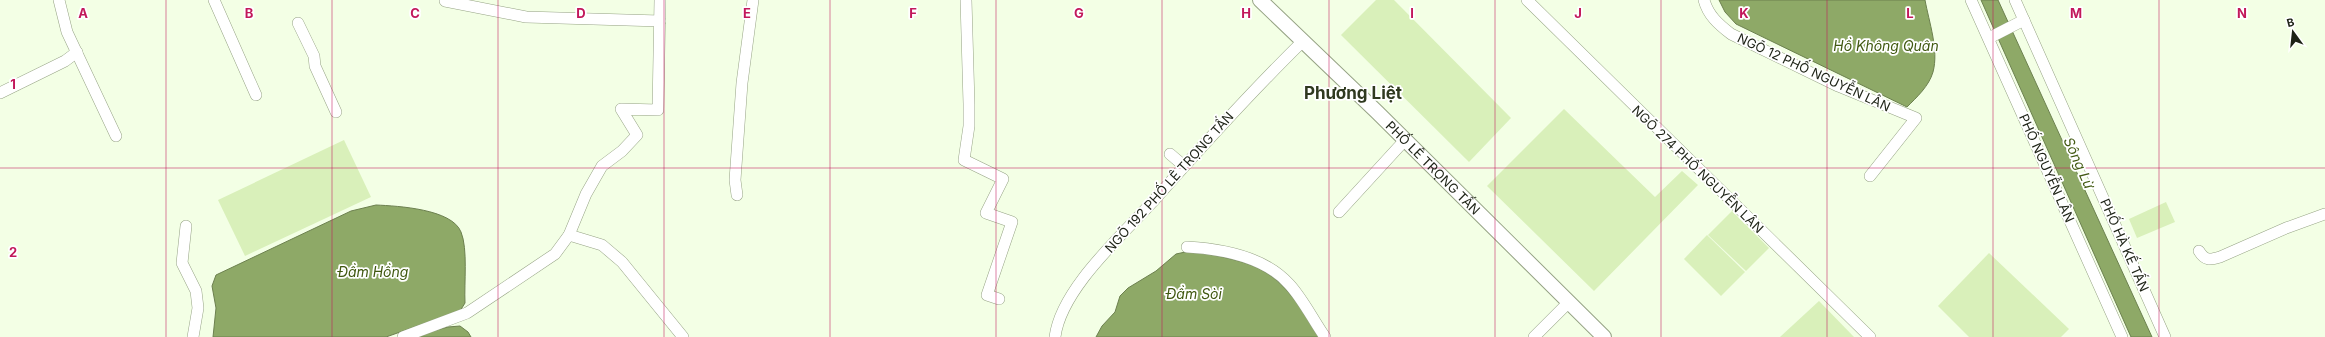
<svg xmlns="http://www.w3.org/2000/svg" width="2325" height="337" viewBox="0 0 2325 337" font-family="Inter,sans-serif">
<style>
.green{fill:#d9f0ba}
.water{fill:#8ea967;stroke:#6c804f}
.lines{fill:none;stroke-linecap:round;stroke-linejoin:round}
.minor-casing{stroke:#96a385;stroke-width:12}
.major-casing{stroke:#96a385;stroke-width:16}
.minor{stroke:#fff;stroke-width:11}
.major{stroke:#fff;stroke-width:14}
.grid{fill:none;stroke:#c2185b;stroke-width:1;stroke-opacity:0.55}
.labels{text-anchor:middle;stroke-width:3.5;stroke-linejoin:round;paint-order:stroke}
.street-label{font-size:13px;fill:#1d2216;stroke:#fff}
.water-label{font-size:14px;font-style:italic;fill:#415911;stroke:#fff}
.district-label{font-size:17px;font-weight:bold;fill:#2f391f;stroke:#fff}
.grid-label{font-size:13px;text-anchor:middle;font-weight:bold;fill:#c2185b;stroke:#fff;stroke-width:3.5;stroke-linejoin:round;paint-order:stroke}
</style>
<rect width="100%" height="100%" fill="#f3ffe5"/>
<g class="green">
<path d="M1376,0h18l117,118 -42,44 -128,-127z"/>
<path d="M1564,109l91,88 27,-26 16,14 -104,106 -107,-105z"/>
<path d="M344,140l27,57 -126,59 -27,-56z"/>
<path d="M2166,202l9,20 -38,16 -8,-19z"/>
<path d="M1732,211l37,37 -23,23 -38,-36z"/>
<path d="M1707,235l38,37 -24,24 -37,-37z"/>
<path d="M1989,253l80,76 -8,8h-92l-31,-31z"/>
<path d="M1819,301l35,36h-74z"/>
</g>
<g class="water">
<path d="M1719,0h206c4,22 14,50 8,72 -4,14 -16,25 -26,35l-171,-83 -11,-12z"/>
<path d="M1981,0h17l154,337h-21z"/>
<path d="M376,205c22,1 76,4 85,27 7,17 3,51 4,71l-5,8 -74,26h-173l3,-29 -4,-22 4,-11 135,-64z"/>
<path d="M1190,251c77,13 87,19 130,86h-224l6,-11 13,-14 5,-16 8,-8 28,-17 20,-17z"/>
<path d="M460,326l8,6 3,5h-61l38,-10z"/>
</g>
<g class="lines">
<defs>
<g id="minor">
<path d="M59,0l8,32 49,104"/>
<path d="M214,0l42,95"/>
<path d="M966,0l3,104v22l-5,34 39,19 -17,34 26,9 -25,73 12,4"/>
<path d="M1527,0l343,337"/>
<path d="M1704,0c4,15 14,24 27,34l107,52 78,32 -46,58"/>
<path d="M1971,0l151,337"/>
<path d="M2015,0l150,337"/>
<path d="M445,1l81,16 134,4"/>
<path d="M298,23l16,33 1,10 21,46"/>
<path d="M1989,38l35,-18"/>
<path d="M0,93l65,-32 12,-9"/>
<path d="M1170,154l14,12"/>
<path d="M737,195l-2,-15 7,-97 11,-83"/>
<path d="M1339,212l66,-72"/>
<path d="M186,226l-4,37 14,28 2,17 -5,29"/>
<path d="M569,235l33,10 20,17 61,75"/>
<path d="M1187,247c35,2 77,9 102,37 14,15 24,36 36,53"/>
<path d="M2199,251c6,10 11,9 21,6l66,-29 39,-14"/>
<path d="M403,337l64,-24 88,-59 14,-19 17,-41 16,-28 20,-15 15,-16 -16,-26 37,1 2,-110"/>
<path d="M1055,337c6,-49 69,-103 101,-139 48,-54 96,-107 147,-157"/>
<path d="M1534,337l35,-35"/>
</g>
<g id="major">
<path id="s1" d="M1260,0l117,112 227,225"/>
</g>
</defs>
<use href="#minor" class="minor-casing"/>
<use href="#major" class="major-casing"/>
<use href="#minor" class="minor"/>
<use href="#major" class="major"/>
</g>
<path class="grid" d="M166,0v337M332,0v337M498,0v337M664,0v337M830,0v337M996,0v337M1162,0v337M1329,0v337M1495,0v337M1661,0v337M1827,0v337M1993,0v337M2159,0v337M0,168h2325"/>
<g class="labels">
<g class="street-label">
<text transform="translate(1814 72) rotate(25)" y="5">NGÕ 12 PHỐ NGUYỄN LÂN</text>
<text dy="5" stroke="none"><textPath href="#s1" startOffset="241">PHỐ LÊ TRỌNG TẤN</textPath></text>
<text transform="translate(2047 168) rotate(66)" y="5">PHỐ NGUYỄN LÂN</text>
<text transform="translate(1698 169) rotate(44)" y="5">NGÕ 274 PHỐ NGUYỄN LÂN</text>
<text transform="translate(1169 182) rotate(-48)" y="5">NGÕ 192 PHỐ LÊ TRỌNG TẤN</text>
<text transform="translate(2125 245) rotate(66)" y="5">PHỐ HÀ KẾ TẤN</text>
</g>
<g class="water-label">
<text x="1886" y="51">Hồ Không Quân</text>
<text transform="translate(2079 163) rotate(66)" y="5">Sông Lừ</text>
<text x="373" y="277">Đầm Hồng</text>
<text x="1194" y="299">Đầm Sòi</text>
</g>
<g class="district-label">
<text x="1353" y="99">Phương Liệt</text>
</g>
</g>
<g class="grid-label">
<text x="83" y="18">A</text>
<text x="249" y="18">B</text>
<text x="415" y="18">C</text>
<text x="581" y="18">D</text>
<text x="747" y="18">E</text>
<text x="913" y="18">F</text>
<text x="1079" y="18">G</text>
<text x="1246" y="18">H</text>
<text x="1412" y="18">I</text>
<text x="1578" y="18">J</text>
<text x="1744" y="18">K</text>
<text x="1910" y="18">L</text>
<text x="2076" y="18">M</text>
<text x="2242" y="18">N</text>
<text x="13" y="89">1</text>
<text x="13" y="257">2</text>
</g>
<g transform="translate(2293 32) rotate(345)" stroke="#ffffff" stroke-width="3" paint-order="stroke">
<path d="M0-3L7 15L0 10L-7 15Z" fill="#1d2216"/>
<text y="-6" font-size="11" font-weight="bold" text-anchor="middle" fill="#1d2216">B</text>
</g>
</svg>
